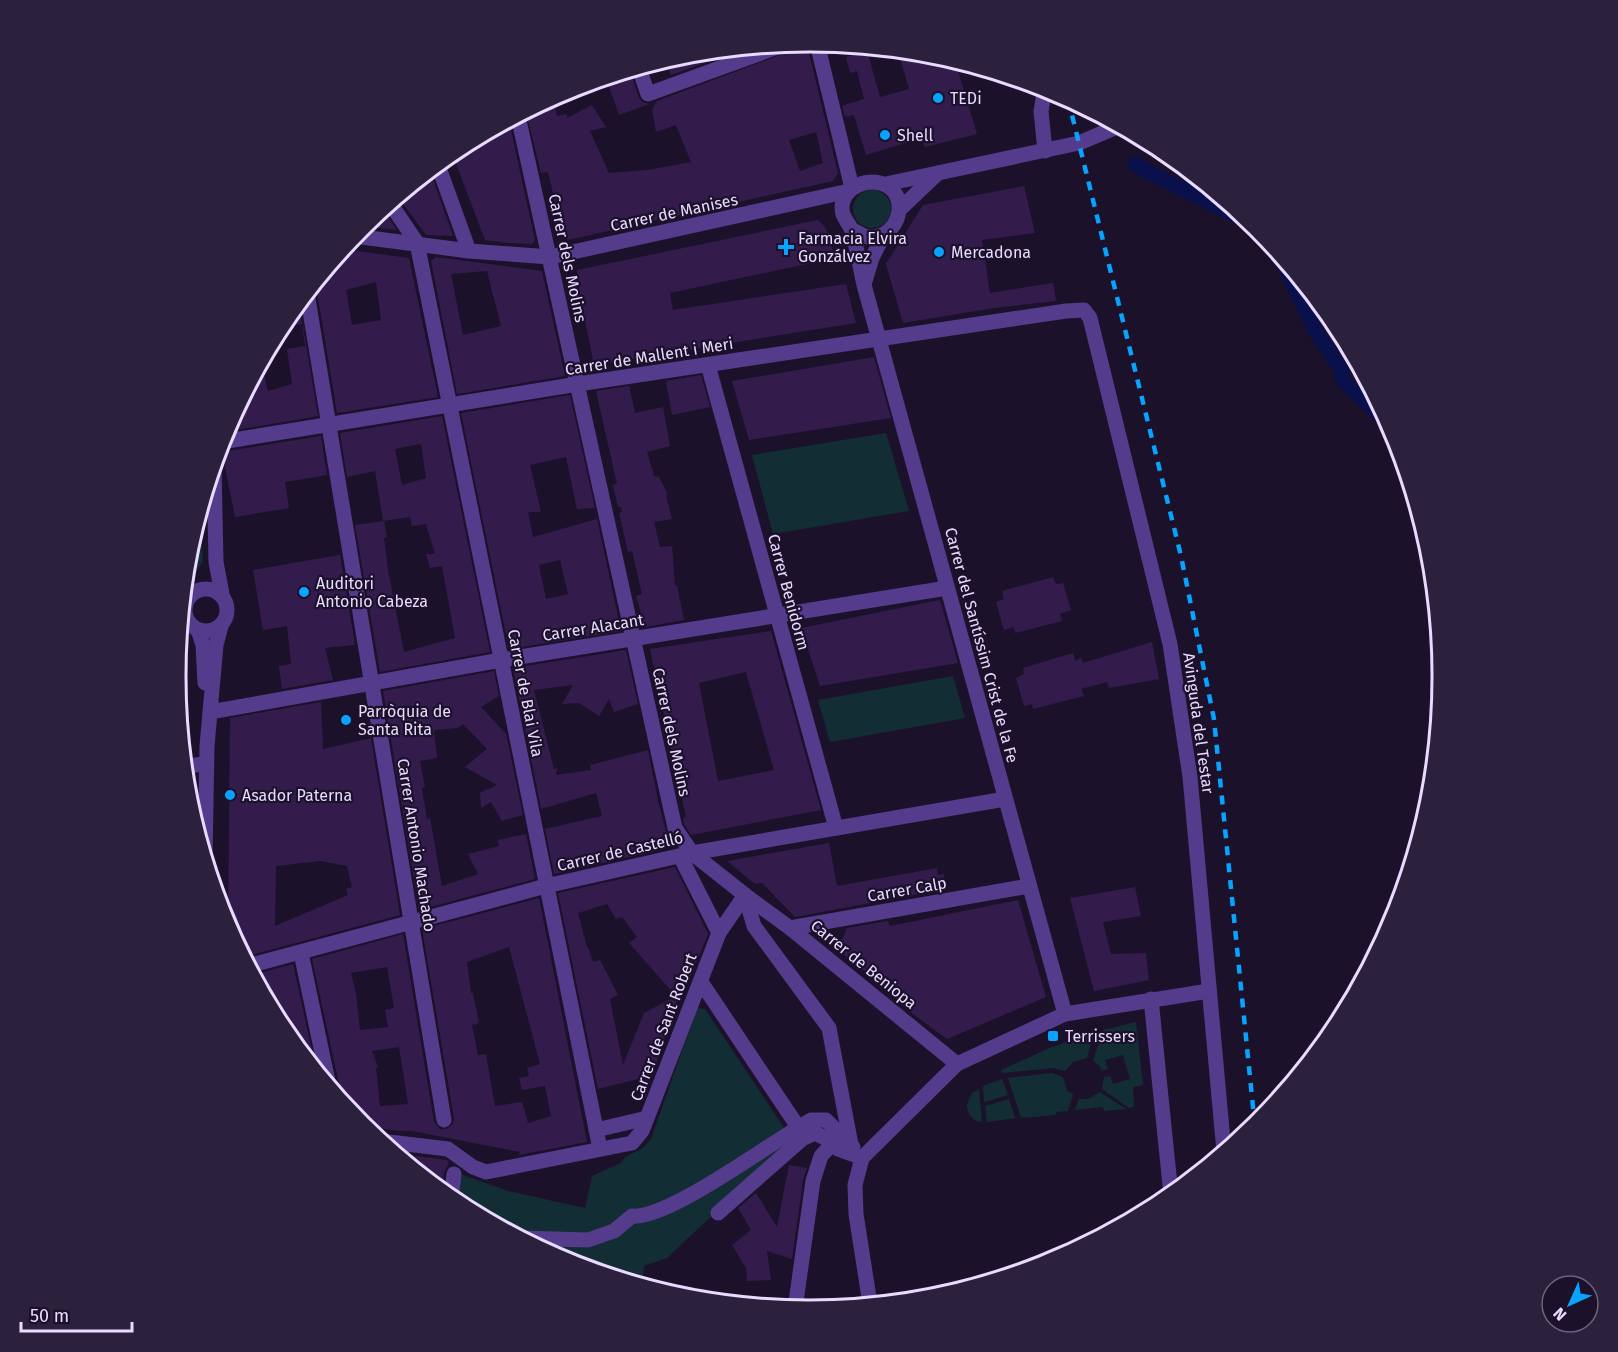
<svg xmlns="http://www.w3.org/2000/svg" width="1618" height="1352" viewBox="0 0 1618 1352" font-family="'Fira Sans',sans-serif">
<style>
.green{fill:#132d35}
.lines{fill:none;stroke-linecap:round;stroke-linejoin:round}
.canal{stroke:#0a104b;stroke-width:15}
.building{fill:#331c4c;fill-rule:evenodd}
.minor{stroke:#543b8b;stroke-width:15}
.rail{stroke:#07a3ff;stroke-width:4.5;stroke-dasharray:9 8;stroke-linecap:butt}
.poi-dot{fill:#07a3ff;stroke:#1c112b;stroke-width:2}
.labels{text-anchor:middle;stroke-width:4.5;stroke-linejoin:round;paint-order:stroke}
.poi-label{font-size:16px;fill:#e9dbff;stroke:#1c112b;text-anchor:start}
.street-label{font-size:16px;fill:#e9dbff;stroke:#1c112b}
.rim{fill:none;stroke:#e9dbff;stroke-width:3}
</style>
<rect width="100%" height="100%" fill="#1c112b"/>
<g class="green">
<circle cx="872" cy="209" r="19"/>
<path d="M886,433l23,78 -136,23 -21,-79z"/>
<path d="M199,513l4,48 -15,23 -4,2 3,-34z"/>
<path d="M953,676l12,42 -135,24 -12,-42z"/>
<path d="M697,1008l8,1 87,131 -125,118 -23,8 -2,19 -76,-23 -109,-59 3,-29 48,17 77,17 7,-32 29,-13 4,-6 18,-9 8,-9z"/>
<path d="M1136,1022l7,63 -10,2 1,20 -5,1 -27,-19 2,-12 6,-1 3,8 17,-5 -7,-24 -18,5 3,9 -6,2 -3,-6 -6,-4 10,-31z"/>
<path d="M1094,1033l-7,25 -14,4 -8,9 -12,-3 -51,5 -1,-3 51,-23z"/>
<path d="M1052,1073l11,4 4,14 6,3 -5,17 -12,1v3l-35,3 -13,-40z"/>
<path d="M1002,1079l6,16 -24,7 -1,-16z"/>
<path d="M979,1089l3,33c-10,0 -15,-9 -15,-18l5,-11z"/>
<path d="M1100,1092l26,17 -22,2 -1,-4 -28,3 4,-11h9z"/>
<path d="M1009,1099l6,19 -28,4 -2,-16z"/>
</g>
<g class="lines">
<g class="canal">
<path d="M1032,84l3,3"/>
<path d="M1135,164l17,10 99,49"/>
<path d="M1279,255l37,77 25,37 2,12 47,43"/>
</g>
</g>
<g class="building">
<path d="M807,45l31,128 -5,8 -265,59 -5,-4 -15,-64 -7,1 -15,-61 27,-14 4,18 9,-2 1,4 25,-13 14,22 -16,4 19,42 38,-3 44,-8 -15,-37 -20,7 -4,-22 5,-9zM816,132l7,31 -23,8 -11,-31z"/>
<path d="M745,48l-74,27 -6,-15 21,-6z"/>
<path d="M867,51l13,46 29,-8 -11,-38 35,3 22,7 22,73 -52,13 -3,-9 -56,17 -12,-40 -9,2 -3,-11 22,-7 -7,-28 -7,2 -4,-16z"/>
<path d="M630,71l9,27 3,4 7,2 -30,11 -13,-37z"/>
<path d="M509,121l26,119 -3,4 -24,-1 -23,-3 -33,-87z"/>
<path d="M430,171l23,65 -27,-1 -28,-38z"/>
<path d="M1024,186l11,47 -53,7 8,53 63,-10 3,18 -62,7 -91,15 -17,-59 37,-59z"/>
<path d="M383,210l14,20 -34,-4z"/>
<path d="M818,220l7,7 10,31 -165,35 3,17 173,-26 10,39 -262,42 -11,-54h-2l-4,-41z"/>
<path d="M343,249l66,9 29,139 -101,16 -20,-122 -4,-5zM376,282l5,38 -29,5 -6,-35z"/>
<path d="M436,257l106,14 23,105 -108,18 -26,-133zM487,271l14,55 -38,9 -12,-61z"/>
<path d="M299,303l19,113 -94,16 29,-54 11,-3 4,16 24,-7 -5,-35 18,-3 -3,-22 -22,4z"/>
<path d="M874,357l17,61 -142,22 -17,-59z"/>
<path d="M701,375l9,32 -38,8 -6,-34z"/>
<path d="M629,386l6,27 28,-6 7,39 -23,6 7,24 5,1 9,18h-2l6,24 -18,3 6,25 12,-1 3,40 2,-1 7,35 -39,7 -9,-31 6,-2 -10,-43 -4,1 -9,-39 3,-1 -1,-5h-3l-5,-22 4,-1 -21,-93z"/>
<path d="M570,395l25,113 -18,1 -11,-52 -36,8 11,47h-13l5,25 64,-18 24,112 -112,18 -48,-236zM560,560l8,34 -22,5 -7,-34z"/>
<path d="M442,416l48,236 -110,20 -25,-147 29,-4 3,16 -3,1 4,32 16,82 51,-14 -13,-72 -12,2 -4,-14h9l-9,-30 -14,2 -2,-9 -27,4 -8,-50 -28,6 -7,-44zM421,444l5,34 -24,7 -7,-36z"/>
<path d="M321,436l6,39 -42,7 4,26 -54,9 -13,-65z"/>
<path d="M340,555l15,90 -30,3 8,32 -51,9 -3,-23 12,-2 -4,-38 -24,4 -10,-60z"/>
<path d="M1053,577l3,7 7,-1 8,27 -11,4 2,7 -47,12 -1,-6 -10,3 -8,-28 8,-3 -2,-8z"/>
<path d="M940,600l18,63 -138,23 -19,-58z"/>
<path d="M771,631l50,179 -130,25 -7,-11 -1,-6 3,-1 -36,-168zM746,672l28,98 -56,11 -19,-98z"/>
<path d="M179,634l8,1 1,86 -8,1 -5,-46z"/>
<path d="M1152,642l7,37 -50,9 -2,-6 -26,7 3,7 -51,13 -1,-5 -8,2 -8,-28 8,-4 -1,-6 50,-15 2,8 6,-3 2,5z"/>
<path d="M626,650l12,54 -24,8 -5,-13 -10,17 -20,-13 -17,1 11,-19 -39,5 20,79 3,-1 -1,7 35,-5 -1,-5 58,-15 10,51 8,30 5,8 -17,5 1,7 -101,23 -9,-45 57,-13 -6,-23 -55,16 -28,-141z"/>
<path d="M494,671l5,25 -18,11 25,27 17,81 -21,6 -11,-19 -10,6 -1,-15 17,-8 -32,-18 22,-18 -24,-25 -5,4 -24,2 3,28 -17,3 5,26 -3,1 5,31 3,-1 12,68 36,-12 -10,-20 31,-8 -1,-6 28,-6 9,45 -116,31 -36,-219z"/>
<path d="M321,702l2,47 48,-11 29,177 -156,42 -16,-30 2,-209zM320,861l27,5 5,21 -6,2 2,6 -73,31 1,-60z"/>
<path d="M829,843l8,43 100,-18 1,7 6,-1 1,15 -150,28 -33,-34 -7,1 -28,-23z"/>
<path d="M675,867l33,67 -17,41 -13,24 -34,100 -6,-20 -40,10 -40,-196zM607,904l9,15 6,-2 15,20 -8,6 47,53 -32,17 -21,52 -13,-66 8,-4 -18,-35 -7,2 -5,-15h-1l-9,-34z"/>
<path d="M1135,887l6,29 -38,6 8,32 35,-1 3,27 -55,11 -24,-93z"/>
<path d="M539,898l48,244 -68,13 1,-3 -108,-21h-12l-37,-5 -28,-33 4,-9 -27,-125 91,-25 31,188 6,7h6l7,-5 1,-6 -32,-189zM509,947l31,117 -13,4 2,8 -10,2 3,12 23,-4 6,30 -23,7 -6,-21 -27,4 -9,-52 -8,1 -6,-30 7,-2 -6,-30h-2l-4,-31zM387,967l7,41 -9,2 3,17 -28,3 -4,-36 -5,-21zM399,1047l9,57 -28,2 -4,-38 2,-1 -6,-16z"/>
<path d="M1018,900l28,97 -99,42 -38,-28 4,-1 -75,-60 9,-22 41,-7 2,5z"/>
<path d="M293,964l23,105 -34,-41 -29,-53z"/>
<path d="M396,1153l50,7 3,2 -5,11 -2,18z"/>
<path d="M789,1165l18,3 -4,12 -11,79 -25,-8 4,29 -24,1 -1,-13 -14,-23 19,-15 -13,-22 18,-15 21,34z"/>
</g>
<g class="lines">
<g class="minor">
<path d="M817,43l35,145"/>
<path d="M639,68l9,26 135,-49"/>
<path d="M518,116l157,712 17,25 53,42 9,31 75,102 22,117"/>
<path d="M1045,151l-4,-40 4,-23"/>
<path d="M438,165l31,86"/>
<path d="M886,184l193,-41 40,-17"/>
<path d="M390,203l27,40 183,906"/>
<path d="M900,209l38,-36"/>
<path d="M851,229c5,2 11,7 17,8 33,3 44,-46 12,-54 -18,-5 -43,9 -37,31 2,6 7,11 9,17 5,17 8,36 12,54l201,729"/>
<path d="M354,236l115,15 81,6 299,-66"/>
<path d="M865,281l7,-23 12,-24"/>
<path d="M307,293l137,827"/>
<path d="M708,365l128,463"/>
<path d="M221,442l357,-58 488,-73 18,-1 6,8 80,326 20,133 34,375"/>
<path d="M214,465l2,97 6,32"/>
<circle cx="206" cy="610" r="21"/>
<path d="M198,630l5,15 2,38"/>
<path d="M210,712l291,-52 446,-72"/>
<path d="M184,766l22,-2"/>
<path d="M680,856l39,77"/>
<path d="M205,858l2,-112 9,-101 5,-19"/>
<path d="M790,928l239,-42"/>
<path d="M301,953l28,133"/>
<path d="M248,966l298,-80 146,-33 313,-54"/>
<path d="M701,982l97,145"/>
<path d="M1151,999l20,196"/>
<path d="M596,1130l51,-12"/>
<path d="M381,1141l67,8 25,18 13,5 146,-29 10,-12 77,-198 26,-38 45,33 167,136"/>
<path d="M451,1199l3,-25"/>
<path d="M718,1213l84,-74 13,-6 10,5 13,11 22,8"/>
<path d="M521,1238l67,2 26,-9 18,-15c36,4 142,-76 179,-96h15l27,27"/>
<path d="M870,1304l-14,-90 -1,-29 7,-27 95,-94 108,-50 144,-23"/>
<path d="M795,1309l18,-128 8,-25 11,-12"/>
</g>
<path class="rail" d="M1068,99l113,457 33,163 41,408"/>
</g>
<g class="poi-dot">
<circle cx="938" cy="98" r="6"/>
<circle cx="885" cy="135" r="6"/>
<path d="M783 238h6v6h6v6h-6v6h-6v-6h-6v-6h6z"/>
<circle cx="939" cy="252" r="6"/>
<circle cx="304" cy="592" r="6"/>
<circle cx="346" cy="720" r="6"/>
<circle cx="230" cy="795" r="6"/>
<rect x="1047" y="1030" width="12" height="12" rx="3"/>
</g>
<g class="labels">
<g class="poi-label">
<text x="950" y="104">TEDi</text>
<text x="897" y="141">Shell</text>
<text x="798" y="244">Farmacia Elvira<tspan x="798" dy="18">Gonzálvez</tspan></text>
<text x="951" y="258">Mercadona</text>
<text x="316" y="589">Auditori<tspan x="316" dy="18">Antonio Cabeza</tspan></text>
<text x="358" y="717">Parròquia de<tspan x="358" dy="18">Santa Rita</tspan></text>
<text x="242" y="801">Asador Paterna</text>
<text x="1065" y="1042">Terrissers</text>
</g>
<g class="street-label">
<text transform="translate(674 212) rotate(-12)" y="6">Carrer de Manises</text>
<text transform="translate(568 258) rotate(78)" y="6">Carrer dels Molins</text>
<text transform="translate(649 356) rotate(-9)" y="6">Carrer de Mallent i Meri</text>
<text transform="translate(789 592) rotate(75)" y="6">Carrer Benidorm</text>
<text transform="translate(593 627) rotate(-9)" y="6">Carrer Alacant</text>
<text transform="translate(982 645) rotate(75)" y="6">Carrer del Santíssim Crist de la Fe</text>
<text transform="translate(526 693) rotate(79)" y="6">Carrer de Blai Vila</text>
<text transform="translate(1199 723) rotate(82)" y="6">Avinguda del Testar</text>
<text transform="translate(672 732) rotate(78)" y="6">Carrer dels Molins</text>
<text transform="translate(417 845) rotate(81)" y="6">Carrer Antonio Machado</text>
<text transform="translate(620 851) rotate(-13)" y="6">Carrer de Castelló</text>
<text transform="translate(907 889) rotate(-10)" y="6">Carrer Calp</text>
<text transform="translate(864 964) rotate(39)" y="6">Carrer de Beniopa</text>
<text transform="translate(663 1027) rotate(-69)" y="6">Carrer de Sant Robert</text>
</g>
</g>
<path d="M0 0H1618V1352H0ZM809 52H809A623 623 0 0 1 1432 675V677A623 623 0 0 1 809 1300H809A623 623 0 0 1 186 677V675A623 623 0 0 1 809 52Z" fill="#2c213c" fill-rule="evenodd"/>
<path class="rim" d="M809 52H809A623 623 0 0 1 1432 675V677A623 623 0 0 1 809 1300H809A623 623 0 0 1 186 677V675A623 623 0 0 1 809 52Z"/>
<g transform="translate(1570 1304) rotate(225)"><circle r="28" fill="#1c112b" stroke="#6e6280" stroke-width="1.5"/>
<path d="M0-4.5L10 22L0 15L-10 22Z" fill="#07a3ff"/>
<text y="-9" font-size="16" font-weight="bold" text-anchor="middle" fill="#e9dbff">N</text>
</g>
<path d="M21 1322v9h111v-9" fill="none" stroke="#e9dbff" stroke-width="3"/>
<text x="30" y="1322" font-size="18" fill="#e9dbff" stroke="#1c112b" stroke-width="4.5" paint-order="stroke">50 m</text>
</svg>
